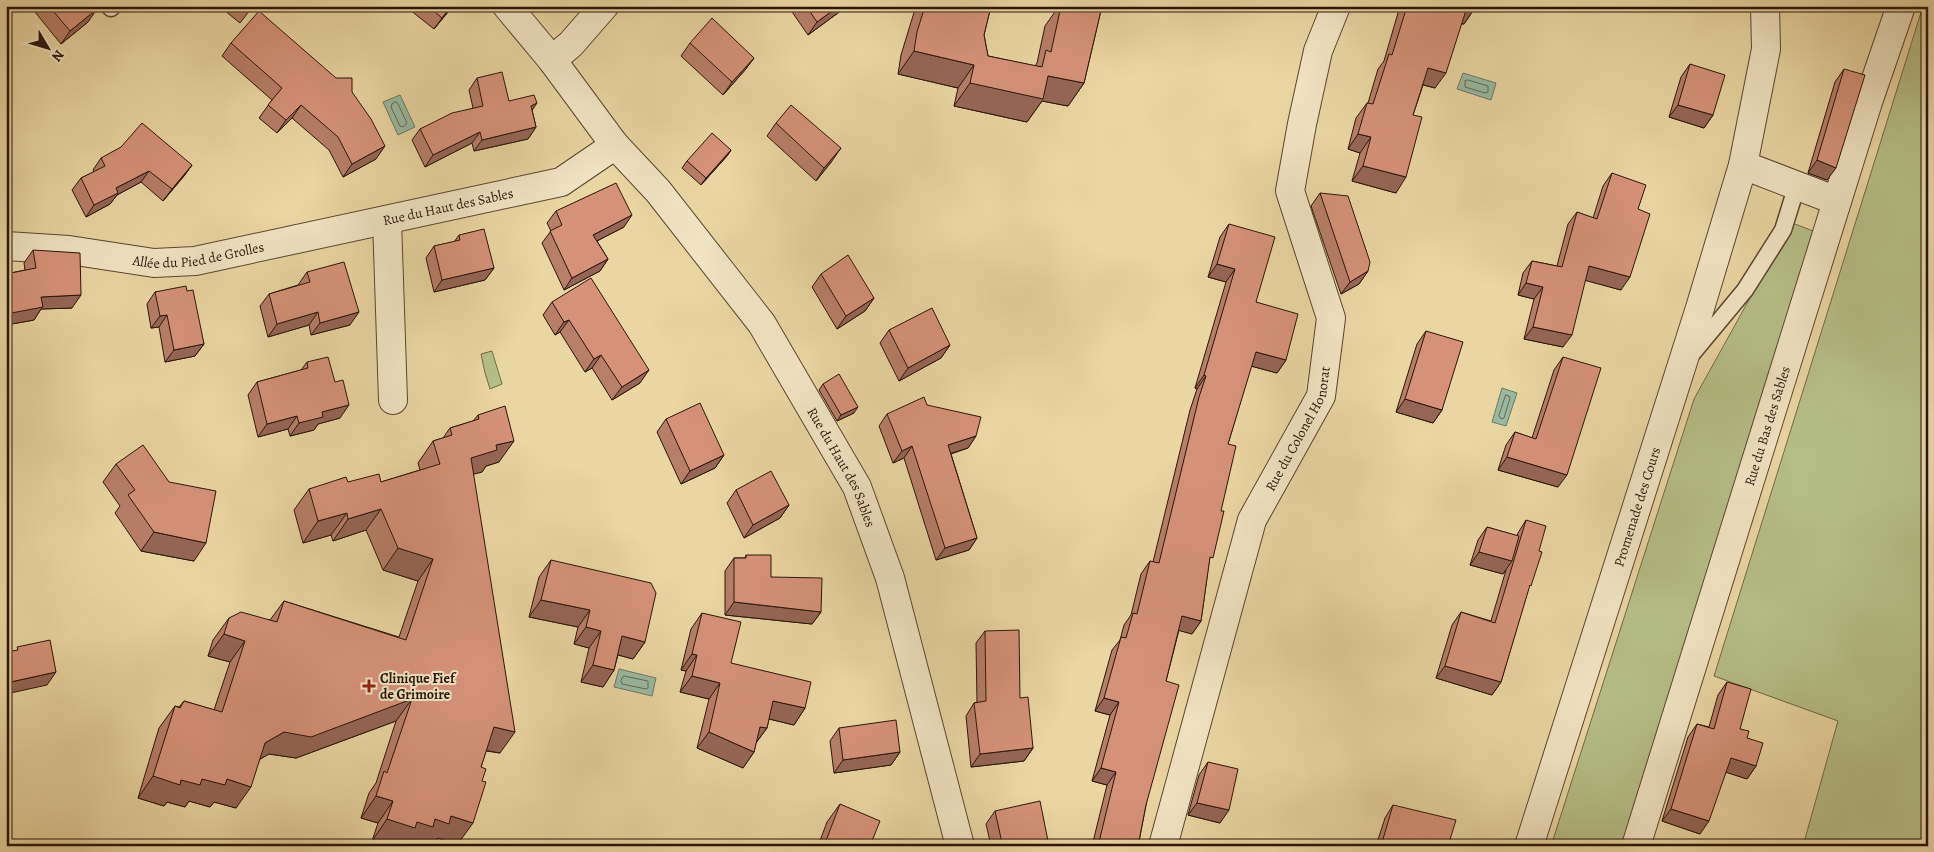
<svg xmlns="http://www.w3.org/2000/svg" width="1934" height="852" viewBox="0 0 1934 852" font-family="Alegreya,serif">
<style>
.green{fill:#b5be87;stroke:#706a48}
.water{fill:#99baa1;stroke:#6d7865}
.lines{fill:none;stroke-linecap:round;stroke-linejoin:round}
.shore{stroke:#626856;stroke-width:1}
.lane-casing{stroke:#5a4530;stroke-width:19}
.street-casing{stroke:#5a4530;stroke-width:30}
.lane{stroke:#f1e4c3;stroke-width:16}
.street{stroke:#f1e4c3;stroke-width:28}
.wall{fill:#b77e68;stroke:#2a150a}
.shaded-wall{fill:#956655;stroke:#2a150a}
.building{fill:#d59279;stroke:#2a150a}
.poi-dot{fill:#8f2418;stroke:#f1e4c3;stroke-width:2}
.labels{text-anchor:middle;stroke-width:4;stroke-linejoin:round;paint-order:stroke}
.street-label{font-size:14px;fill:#2a150a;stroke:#f1e4c3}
.poi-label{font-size:14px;font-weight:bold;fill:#2a150a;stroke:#f1e4c3;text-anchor:start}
</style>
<rect width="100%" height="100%" fill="#ead6a3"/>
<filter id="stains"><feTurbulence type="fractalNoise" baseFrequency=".004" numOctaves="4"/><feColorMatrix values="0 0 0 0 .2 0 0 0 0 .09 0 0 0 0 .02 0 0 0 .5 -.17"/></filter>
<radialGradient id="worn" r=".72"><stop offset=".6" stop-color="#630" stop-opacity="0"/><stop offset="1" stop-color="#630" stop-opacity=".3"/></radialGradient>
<g class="green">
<path d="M1923,6h5v840h-125l35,-125 -124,-45z"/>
<path d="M1795,224l18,7 -189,615h-73l143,-447 92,-166z"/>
<path d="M492,351l10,33 -12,5 -5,-16 -4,-19z"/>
</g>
<g class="water">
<path d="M1463,73l33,10 -5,17 -34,-11z"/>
<path d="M400,95l15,32 -17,8 -15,-33z"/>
<path d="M1502,388l15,5 -11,33 -14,-4z"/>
<path d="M619,669l37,9 -4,18 -38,-9z"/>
</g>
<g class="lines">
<g class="shore">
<path d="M1468,80l20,6v6l-3,1 -20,-6v-6z"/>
<path d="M396,102l2,2 9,19 -4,4 -3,-1 -9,-19 1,-3z"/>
<path d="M1506,395l3,1 1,2 -6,20 -3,1 -2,-3z"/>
<path d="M624,676l24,5v7l-2,1 -24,-5 -1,-3z"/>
</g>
<defs>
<g id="lane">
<path d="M109,6l2,2 1,-2"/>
<path d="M1691,355l54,-65 38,-60 14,-45"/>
</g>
<g id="street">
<path id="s1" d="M507,6l45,54 62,84 44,47 104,133 95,163 33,91 70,268"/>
<path d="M552,60l19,-16 33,-38"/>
<path d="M1743,165l94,36"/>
<path d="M387,220l6,180"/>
<path id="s2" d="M6,246l63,4 85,13 41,-2 366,-79 44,-30 9,-8"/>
<path id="s3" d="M1163,846l89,-326 69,-124 10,-78 -41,-127 12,-67 16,-73 18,-45"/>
<path id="s4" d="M1529,846l171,-538 43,-143 23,-116 -1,-43"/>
<path id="s5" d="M1636,846l232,-744 33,-96"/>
</g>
</defs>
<use href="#lane" class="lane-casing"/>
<use href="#street" class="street-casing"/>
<use href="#lane" class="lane"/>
<use href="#street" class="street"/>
</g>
<g class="wall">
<path d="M30,6h65l-7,16 -27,22z"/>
<path d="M219,6h34l-13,17z"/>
<path d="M405,6h48l-19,23z"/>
<path d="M788,6h57l-3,4 -34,25z"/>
<path d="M916,6h75l-7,29 4,21 47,10 2,-3 8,-37 14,-20h43l-18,77 -16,23 -26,-5 -15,21 -73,-16 4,-18 -60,-14 3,-19z"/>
<path d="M1400,6h78l-1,2h-2l-11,16h-3l-26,64 -12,-3 -10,30 -17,78 -44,-12 8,-28 -12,-4 8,-31 11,-15h1l10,-34 6,-8z"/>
<path d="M231,43l121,49 24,67 -33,18 -14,-27 -37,-32 -15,15 -18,-15 13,-18 -50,-44z"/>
<path d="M690,43l64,15 -9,12 -22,25 -42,-39z"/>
<path d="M1690,64l23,51 -9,13 -35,-11 12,-40z"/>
<path d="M1844,69l-17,111 -19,-7 27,-91z"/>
<path d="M477,78l32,23 23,9 4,17 -8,12 -54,12 -2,-8 -47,24 -13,-27 8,-11 53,-21 -4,-18z"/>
<path d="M776,123l56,38 -16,20 -49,-45z"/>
<path d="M731,150l-4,6 -26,29 -19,-17 5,-7z"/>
<path d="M101,158l91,7 -8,11 -21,25 -22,-19 -24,13 -7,9 -24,13 -14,-27 9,-12 13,-6 -1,-2z"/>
<path d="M1612,173l26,36 -17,81 -36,-10 -22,67 -39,-8 10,-40 -16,-4 5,-22 9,-12 25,5 11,-42 9,-12 16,6 10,-32z"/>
<path d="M1320,193l48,78 -9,13 -18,10 -30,-88z"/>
<path d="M556,211l68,16 -27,14 11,18 -8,12 -36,19 -22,-47 9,-12 -4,-8z"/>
<path d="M1229,224l27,78 30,58 -9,13 -26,-7 -23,78 -19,119 -8,58 -9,13 -13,-4 -13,51 -20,124 -8,41h-46l15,-61 -15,-4 18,-66 -15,-4 17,-61 8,-10 4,-15 7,-10 10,-41 9,-13 3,1 37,-152 7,-21 -2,-1 31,-106 -18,-5 12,-40z"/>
<path d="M459,235l35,33 -9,12 -51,12 -8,-34 8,-12 20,-4z"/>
<path d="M33,250l39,58 -31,1 -7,11 -28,5v-51l19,-4 -1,-7z"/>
<path d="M307,272l43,53 -39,10 -2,-10 -41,12 -8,-31 9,-12 29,-9z"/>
<path d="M821,274l53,24 -9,13 -28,18 -25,-42z"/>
<path d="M187,291l17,53 -9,12 -30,6 -6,-35 -8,1 -4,-24 8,-12z"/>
<path d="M552,302l88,81 -28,17 -20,-32 -7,4 -25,-40 -5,3 -12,-20z"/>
<path d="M889,330l61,15 -9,13 -42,23 -19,-38z"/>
<path d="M1426,331l16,79 -9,13 -37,-11 21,-68z"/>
<path d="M1563,357l-5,130 -60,-17 8,-25 9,-13 17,6 22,-68z"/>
<path d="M307,362l33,56 -22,6 -4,6 -24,6 -2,-7 -30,8 -10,-42 9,-13 44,-12z"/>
<path d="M823,384l31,29 -17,8 -18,-31z"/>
<path d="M927,405l49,31 -8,12 -17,6 26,84 -8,12 -33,10 -32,-102 -11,5 -14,-37 8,-12z"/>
<path d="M478,415l21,47 -13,4 -4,6 -9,2 27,279 -14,-2 -29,94 -19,-7 -5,8 -11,-4 -3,4h-11l-4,-2 -1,2h-16l-15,-5 6,-18 -17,-5 8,-25 7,-10 20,-62 -100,37 -27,-4 -9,5 -24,49 -22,-6 -4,5 -21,-6 -4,6 -18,-5 -3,4 -26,-8 21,-70 16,-22 4,1 5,-6 30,9 16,-48 -22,-6 5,-16 16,-22 41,2 14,-19 115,36 19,-56 -35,-11 -17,-40 -33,11 -2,-6 -28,8 -9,-33 15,-21 39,-7h33l39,-12 -2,-7 15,-22 10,-3 7,-10 23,-7z"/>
<path d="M666,419l58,36 -9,13 -34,16 -24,-52z"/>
<path d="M116,464l78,97 -53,-10 -26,-38 5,-7 -17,-24z"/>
<path d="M736,490l53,15 -9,13 -36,20 -17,-35z"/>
<path d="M1526,520l2,70 -27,92 -9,13 -56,-17 16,-53 9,-13 30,9 15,-51 -3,4 -33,-9 8,-25 9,-13 30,9 1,-3z"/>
<path d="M746,555l25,22 50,35 -9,12 -87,-9v-44l9,-13h11z"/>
<path d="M551,560l94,82 -12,17 -15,-4 -4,15 -11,17 -22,-5 8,-34 -15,-4 4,-17 -49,-10 10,-40z"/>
<path d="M702,613l29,50 74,45 -11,17 -25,-6 -2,9 -11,15 -2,9 -11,16 -46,-20 12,-49 -29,-7 6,-21 -5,-1 10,-41z"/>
<path d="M985,631l48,117 -9,13 -53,6 -5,-51 8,-13 3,-1 -1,-59z"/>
<path d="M1727,682l13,47 7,9 9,28 -9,13 -21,-7 -26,62 -38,-13 26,-84 9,-13 12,3 9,-32z"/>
<path d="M839,728l61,24 -9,13 -57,8 -4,-32z"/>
<path d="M1208,762l12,61 -32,-8 11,-40z"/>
<path d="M840,804l30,42h-52l9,-24z"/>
<path d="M1393,805l55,41h-72l9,-28z"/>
<path d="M995,811l54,35h-58l-5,-22z"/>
</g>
<g class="shaded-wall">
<path d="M451,6h2l-19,23 8,-11z"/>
<path d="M839,6h6l-3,4 -34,25 9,-13z"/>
<path d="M1467,7l7,2 -10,15 -8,-2z"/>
<path d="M97,9l-9,13 -27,22 9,-13z"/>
<path d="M914,51l60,14 -16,23 -60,-14z"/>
<path d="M754,58l-9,12 -22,25 9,-13z"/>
<path d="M1428,68l18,5 -11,15 -18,-5z"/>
<path d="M1048,76l36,7 -16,23 -26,-5 -15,21 -73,-16 16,-23z"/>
<path d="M537,103l-8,12 2,-9z"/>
<path d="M301,105l-9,13 -15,15 9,-13z"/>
<path d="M1678,105l35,10 -9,13 -35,-11z"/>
<path d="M536,127l-8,12 -54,12 8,-11z"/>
<path d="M480,132l-8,11 -47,24 8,-12z"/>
<path d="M1358,134l13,3 -11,16 -12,-4z"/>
<path d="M385,146l-9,13 -33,18 9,-13z"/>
<path d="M841,148l-9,13 -16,20 8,-13z"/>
<path d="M731,150l-4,6 -26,29 5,-7z"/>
<path d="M1817,160l19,8 -9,12 -19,-7z"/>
<path d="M192,165l-8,11 -21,25 9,-12z"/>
<path d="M1363,166l43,11 -10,16 -44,-12z"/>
<path d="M149,171l-8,11 -24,13 -7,9 -24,13 8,-12 22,-17z"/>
<path d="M632,215l-8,12 -39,20 8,-12z"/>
<path d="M608,259l-8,12 -36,19 8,-12z"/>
<path d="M1217,264l18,5 -9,13 -18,-5z"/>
<path d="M1589,266l41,11 -9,13 -41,-11z"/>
<path d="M494,268l-9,12 -51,12 8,-12z"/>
<path d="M1368,271l-9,13 -18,10 9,-12z"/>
<path d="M1526,283l17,4 -9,12 -16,-4z"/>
<path d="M81,295l-9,13 -31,1 -7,11 -28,5v-11l35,-17z"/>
<path d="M874,298l-9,13 -28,18 9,-13z"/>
<path d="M318,312l-9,13 -41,12 9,-13z"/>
<path d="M359,312l-9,13 -39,10 9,-12z"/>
<path d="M167,315l-8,12 -8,1 9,-12z"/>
<path d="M569,320l-9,12 -5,3 9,-13z"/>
<path d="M1533,327l39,8 -9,12 -39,-8z"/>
<path d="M204,344l-9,12 -30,6 9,-12z"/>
<path d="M950,345l-9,13 -42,23 9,-13z"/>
<path d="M1256,352l30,8 -9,13 -30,-8z"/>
<path d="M601,355l-9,13 -7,4 9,-13z"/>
<path d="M649,370l-9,13 -28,17 10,-13z"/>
<path d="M1204,375l2,1 -9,13 -2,-1z"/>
<path d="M1405,399l37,11 -9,13 -37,-11z"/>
<path d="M349,405l-9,13 -22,6 -4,6 -24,6 9,-13 23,-11z"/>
<path d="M858,407l-4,6 -17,8 4,-6z"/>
<path d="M297,416l-9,13 -30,8 9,-13z"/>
<path d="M976,436l-8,12 -29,9 9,-12z"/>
<path d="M514,441l-15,21 -13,4 -4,6 -27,7 16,-21 25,-13z"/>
<path d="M912,446l-8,12 -11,5 9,-12z"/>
<path d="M724,455l-9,13 -34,16 9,-13z"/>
<path d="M1507,457l60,18 -9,12 -60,-17z"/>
<path d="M789,505l-9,13 -36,20 9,-13z"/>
<path d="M381,509l-15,21 -33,11 15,-22z"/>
<path d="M347,513l-16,22 -28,8 15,-22z"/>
<path d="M154,532l52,11 -12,18 -53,-10z"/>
<path d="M977,538l-8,12 -33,10 9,-12z"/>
<path d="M398,548l35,11 -15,22 -35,-11z"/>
<path d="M1479,552l33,9 -9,13 -33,-9z"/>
<path d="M541,600l49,10 -12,17 -49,-10z"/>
<path d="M734,602l87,10 -9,12 -87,-9z"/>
<path d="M1182,616l19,5 -9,13 -19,-5z"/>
<path d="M586,627l15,4 -12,17 -15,-4z"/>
<path d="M224,634l21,7 -15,21 -22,-6z"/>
<path d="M622,636l23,6 -12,17 -22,-6z"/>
<path d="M692,654l5,1 -11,16 -5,-1z"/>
<path d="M593,665l21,5 -11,17 -22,-5z"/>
<path d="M1445,666l56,16 -9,13 -56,-17z"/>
<path d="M56,672l-9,13 -41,9v-11z"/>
<path d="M692,676l28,7 -11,16 -29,-7z"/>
<path d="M1104,698l15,4 -9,13 -15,-4z"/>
<path d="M412,699l-16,22 -100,37 -27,-4 -19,11 15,-22 19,-11z"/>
<path d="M773,701l32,7 -11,17 -33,-8z"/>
<path d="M494,727l21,5 -15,21 -22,-4z"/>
<path d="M760,727l7,1 -12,16z"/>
<path d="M709,732l45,20 -11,16 -46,-20z"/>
<path d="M1033,748l-9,13 -53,6 9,-13z"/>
<path d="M900,752l-9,13 -57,8 9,-13z"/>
<path d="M1731,758l25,8 -9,13 -25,-8z"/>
<path d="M1101,768l15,4 -9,13 -15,-4z"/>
<path d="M153,776l28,4 21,-1h25l24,8 -15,21 -22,-6 -4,5 -21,-6 -4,6 -18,-5 -3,4 -26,-8z"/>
<path d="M376,796l17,5 -15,22 -17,-5z"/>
<path d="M1197,803l32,7 -9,13 -32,-8z"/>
<path d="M1671,809l38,12 -9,13 -38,-13z"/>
<path d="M451,816l22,7 -16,22 -19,-7 -5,8 -11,-4 -3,4h-11l-4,-2 -1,2h-16l-15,-5 15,-22 30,3z"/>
<path d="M1010,842l-3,4h-7l2,-3z"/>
</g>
<g class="building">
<path d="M49,6h46l2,3 -27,22z"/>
<path d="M241,6h11l-4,5z"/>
<path d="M428,6h23l-9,12z"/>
<path d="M806,6h33l-22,16z"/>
<path d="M925,6h66l-7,29 4,21 54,11 4,-17 5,2 10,-46h41l-18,77 -36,-7 -5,23 -73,-16 4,-18 -60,-14 3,-19z"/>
<path d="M1407,6h68l-1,3 -7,-2 -21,66 -18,-5 -15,47 9,2 -16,60 -43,-11 8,-29 -13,-3 9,-31 6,1 16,-50 3,1z"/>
<path d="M259,11l77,67h16v14l19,27 14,27 -33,18 -14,-27 -37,-32 -15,15 -18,-15 14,-17 -51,-45z"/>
<path d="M712,18l42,40 -22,24 -42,-39z"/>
<path d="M1690,64l35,11 -12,40 -35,-10z"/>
<path d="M1844,69l21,6 -29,93 -19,-8z"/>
<path d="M502,72l7,29 25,-6 3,8 -6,3 5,21 -54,13 -2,-8 -47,23 -13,-26 32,-16 31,-7 -6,-28z"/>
<path d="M791,105l50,43 -17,20 -48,-45z"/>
<path d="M142,123l50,42 -20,24 -23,-18 -33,17 2,5 -24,12 -13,-27 24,-12 -4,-8 20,-11z"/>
<path d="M712,133l19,17 -25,28 -19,-17z"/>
<path d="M1612,173l34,12 -8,24 12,5 -20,63 -41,-11 -17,69 -39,-8 10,-40 -17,-4 6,-22 30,6 15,-55 20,7z"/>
<path d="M616,183l16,32 -39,20 15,24 -36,19 -22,-47 12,-6 -6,-14z"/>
<path d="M1320,193l28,3 22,66 -2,9 -18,11z"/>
<path d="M1229,224l46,13 -19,65 42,12 -12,46 -30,-8 -28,92 8,2 -15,65h3l-11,47 -3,-1 -9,64 -19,-5 -16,65 13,4 -33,120 -8,41h-40l18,-74 -15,-4 18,-66 -15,-4 17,-61 5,1 7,-25 4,1 13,-53 9,2 40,-166 7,-21 -2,-1 31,-106 -18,-5z"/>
<path d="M484,229l10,39 -52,12 -8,-34 26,-6 -1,-5z"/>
<path d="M33,250l47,3 1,42 -40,2 2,10 -37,7v-40l30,-6z"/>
<path d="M848,255l26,43 -28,18 -25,-42z"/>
<path d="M344,262l15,50 -39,11 -2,-11 -41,12 -8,-30 41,-12 -3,-10z"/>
<path d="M591,278l58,92 -27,17 -21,-32 -7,4 -25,-39 -5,2 -12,-20z"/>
<path d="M186,286l1,5 6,-1 11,54 -30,6 -7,-35 -7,1 -5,-24z"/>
<path d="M932,308l18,37 -42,23 -19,-38z"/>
<path d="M1426,331l37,11 -21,68 -37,-11z"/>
<path d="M328,357l7,25 8,-2 6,25 -27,7 1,5 -24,6 -2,-7 -30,8 -10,-42 51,-14 -1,-6z"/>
<path d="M1563,357l38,11 -34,107 -60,-18 8,-25 21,7z"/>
<path d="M839,374l19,33 -17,8 -18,-31z"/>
<path d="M924,397l3,8 54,12 -5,19 -28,9 29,93 -32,10 -33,-102 -10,5 -15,-37z"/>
<path d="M700,403l24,52 -34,16 -24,-52z"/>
<path d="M505,406l9,35 -18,4 1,5 -26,8 44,274 -21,-5 -13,40 5,2 -4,12 4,1 -13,41 -22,-7 -2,8 -14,-5 -2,8 -16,-5 -2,6 -28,-9 6,-18 -17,-5 8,-25 3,2 25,-74 -101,38 -27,-5 -19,11 -14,44 -24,-8 -2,6 -23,-6 -2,6 -19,-5 -1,5 -27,-9 22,-70 5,2 4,-7 38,11 23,-71 -21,-7 5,-16 12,-6 36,10 7,-21 122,39 27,-81 -35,-11 -17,-39 -33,10 -1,-6 -29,8 -9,-32 37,-12 2,5 31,-8 2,8 59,-18 -7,-23 19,-6 -2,-7 29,-9 -1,-4z"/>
<path d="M143,445l26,37 47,9 -10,52 -52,-11 -26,-37 7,-5 -19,-26z"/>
<path d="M771,471l18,34 -36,20 -17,-35z"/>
<path d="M1526,520l20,6 -7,25 3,1 -11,34 -1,-1 -29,97 -56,-16 16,-54 34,11z"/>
<path d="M1487,527l32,9 -7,25 -33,-9z"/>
<path d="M746,555h25v22l51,1 -1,34 -87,-10v-44h12z"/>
<path d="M551,560l100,23 5,10 -11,49 -23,-6 -8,34 -21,-5 8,-34 -15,-4 4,-17 -49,-10z"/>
<path d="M702,613l39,9 -10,41 80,19 -6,26 -32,-7 -6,27 -7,-1 -6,25 -45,-20 11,-49 -28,-7 5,-21 -5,-1z"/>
<path d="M1019,630l1,68 8,-1 5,51 -53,6 -6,-51 12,-2 -1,-70z"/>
<path d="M50,640l6,32 -50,11v-31l12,-2 -1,-3z"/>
<path d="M1727,682l24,7 -11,40 9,2 -2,7 16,5 -7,23 -25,-8 -22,63 -38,-12 26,-85 17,5z"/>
<path d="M896,720l4,32 -57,8 -4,-32z"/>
<path d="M1208,762l30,7 -9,41 -32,-7z"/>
<path d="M1040,801l9,45h-38l-1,-4 -8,1 -7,-32z"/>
<path d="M840,804l40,17 -10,25h-46z"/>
<path d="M1393,805l63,15 -8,26h-67z"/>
</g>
<path class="poi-dot" d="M366.5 678.5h5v5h5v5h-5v5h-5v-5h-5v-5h5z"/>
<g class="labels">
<g class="street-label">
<text dy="5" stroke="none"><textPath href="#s2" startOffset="449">Rue du Haut des Sables</textPath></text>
<text dy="5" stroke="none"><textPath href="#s2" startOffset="194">Allée du Pied de Grolles</textPath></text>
<text dy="5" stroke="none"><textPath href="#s5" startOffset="440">Rue du Bas des Sables</textPath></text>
<text dy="5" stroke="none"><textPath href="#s3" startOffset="441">Rue du Colonel Honorat</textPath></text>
<text dy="5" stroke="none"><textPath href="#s1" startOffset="572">Rue du Haut des Sables</textPath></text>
<text dy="5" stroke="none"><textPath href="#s4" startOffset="356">Promenade des Cours</textPath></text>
</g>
<g class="poi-label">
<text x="380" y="683">Clinique Fief<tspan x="380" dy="16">de Grimoire</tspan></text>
</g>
</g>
<rect width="1934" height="852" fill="none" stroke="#ead6a3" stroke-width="25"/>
<rect x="8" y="8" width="1919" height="837" fill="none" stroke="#2a150a" stroke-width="2.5"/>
<rect x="12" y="12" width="1909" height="827" fill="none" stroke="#2a150a"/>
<g transform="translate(48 48) rotate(128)" stroke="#f1e4c3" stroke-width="4" paint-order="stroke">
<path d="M0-4L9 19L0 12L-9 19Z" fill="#2a150a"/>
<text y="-8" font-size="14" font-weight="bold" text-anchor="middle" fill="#2a150a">N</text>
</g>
<rect width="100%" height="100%" filter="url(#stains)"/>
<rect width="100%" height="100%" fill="url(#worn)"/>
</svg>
